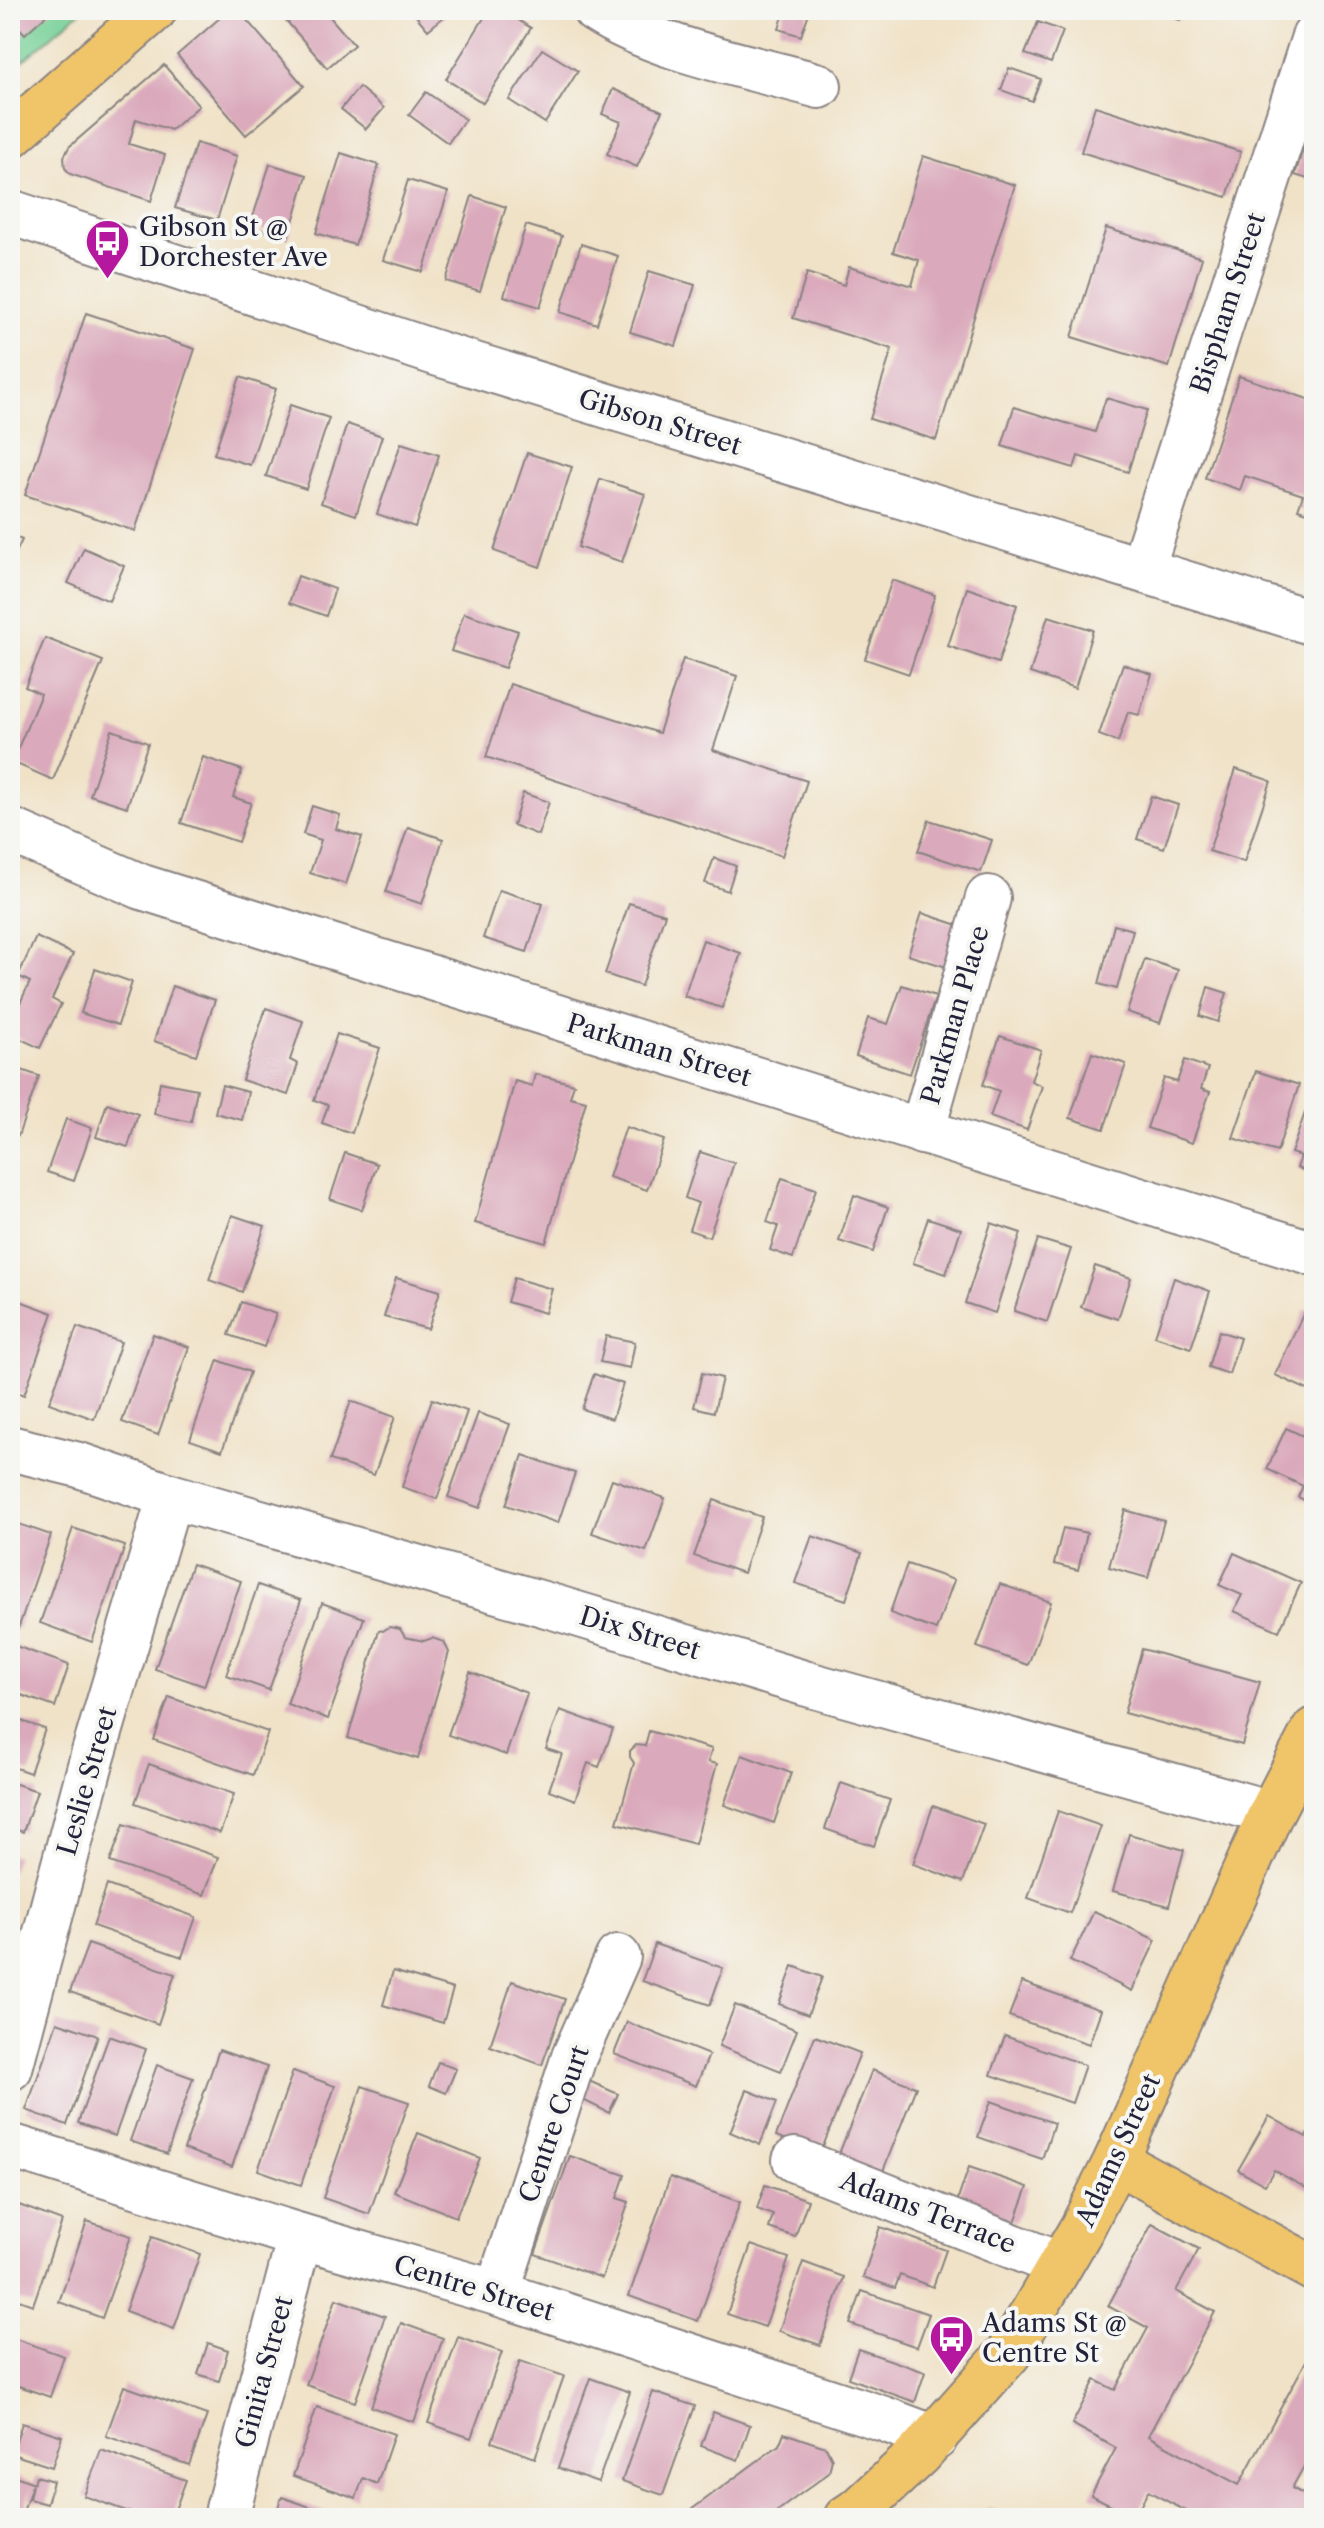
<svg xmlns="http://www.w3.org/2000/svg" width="1324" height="2528" viewBox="0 0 1324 2528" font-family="'Libre Caslon Text',serif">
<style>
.green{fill:#76d096;stroke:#4c7968;stroke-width:2}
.building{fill:#daa9bb}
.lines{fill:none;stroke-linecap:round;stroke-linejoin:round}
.minor-casing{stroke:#898281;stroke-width:48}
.major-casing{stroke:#898281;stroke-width:48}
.minor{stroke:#fff;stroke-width:44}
.major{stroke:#f0c469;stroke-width:44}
.labels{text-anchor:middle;stroke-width:8;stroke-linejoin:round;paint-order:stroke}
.poi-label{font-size:26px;fill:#22223b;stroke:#f6f6f2;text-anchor:start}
.street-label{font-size:26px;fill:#22223b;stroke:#f6f6f2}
</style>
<rect width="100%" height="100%" fill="#f6f6f2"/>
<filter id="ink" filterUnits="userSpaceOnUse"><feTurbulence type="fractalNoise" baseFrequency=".0125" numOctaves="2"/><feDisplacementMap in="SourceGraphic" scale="16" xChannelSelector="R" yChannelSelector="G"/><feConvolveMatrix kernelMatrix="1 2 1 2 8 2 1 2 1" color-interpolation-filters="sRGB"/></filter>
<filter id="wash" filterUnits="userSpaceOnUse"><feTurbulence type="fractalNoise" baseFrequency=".006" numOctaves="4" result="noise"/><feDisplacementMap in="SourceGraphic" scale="32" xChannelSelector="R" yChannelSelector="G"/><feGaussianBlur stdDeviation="1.8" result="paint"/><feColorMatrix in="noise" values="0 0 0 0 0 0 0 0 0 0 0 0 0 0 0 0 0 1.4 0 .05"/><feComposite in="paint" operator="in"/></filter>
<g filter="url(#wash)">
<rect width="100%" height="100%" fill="#f0e2c7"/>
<path class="green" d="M10,10h72l-72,62z"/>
<g id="blocks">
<g class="building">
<path d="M10,10h42l-27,24 -15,-16z"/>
<path d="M229,10h9l66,76 -58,49 -69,-80z"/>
<path d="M277,10h47l30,35 -27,23z"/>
<path d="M411,10h41l-24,20z"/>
<path d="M489,10h13l29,18 -48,75 -37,-24z"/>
<path d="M785,10h25l-9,26 -22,-7z"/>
<path d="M1148,10h35l-3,10z"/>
<path d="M1038,22l25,9 -12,32 -26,-9z"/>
<path d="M542,49l36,22 -33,52 -36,-23z"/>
<path d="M164,65l35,41 -28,24 -35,-11 -7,25 36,11 -14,46 -81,-27 -5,-6 -1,-11 5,-10z"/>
<path d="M1009,68l32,11 -9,22 -31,-11z"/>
<path d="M359,87l25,21 -18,21 -25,-20z"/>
<path d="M613,89l49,22 -25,56 -30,-13 14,-32 -19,-8z"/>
<path d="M426,92l39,27 -17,24 -39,-28z"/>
<path d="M1095,106l146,46 -14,45 -146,-45z"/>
<path d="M1311,123l3,1v57l-19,-6z"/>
<path d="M196,143l41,13 -20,64 -42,-12z"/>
<path d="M341,153l38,12 -24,80 -39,-12z"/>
<path d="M923,156l92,29 -79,255 -66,-21 22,-70 -99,-31 14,-45 37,12 5,-18 63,19 7,-26 -26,-8z"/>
<path d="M270,164l37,11 -19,63 -38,-12z"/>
<path d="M408,180l40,12 -25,80 -40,-12z"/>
<path d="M472,196l34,11 -26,84 -34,-10z"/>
<path d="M526,225l36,11 -22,71 -36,-11z"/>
<path d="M1106,228l96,30 -33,109 -97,-30z"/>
<path d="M581,244l37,12 -21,68 -37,-12z"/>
<path d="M649,271l46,14 -19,61 -46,-14z"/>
<path d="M86,313l109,36 -60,182 -110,-36z"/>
<path d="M1239,376l75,25v113l-16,-5 5,-14 -58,-19 -5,14 -35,-12z"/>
<path d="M240,377l36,12 -26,76 -36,-11z"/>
<path d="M1106,398l41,12 -19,62 -50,-16 -4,12 -72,-22 12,-39 81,25z"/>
<path d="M290,405l39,13 -23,71 -40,-13z"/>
<path d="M347,424l35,12 -26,79 -35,-12z"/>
<path d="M401,443l38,12 -24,72 -38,-13z"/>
<path d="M527,453l45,14 -32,100 -46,-16z"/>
<path d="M600,479l45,15 -23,68 -44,-15z"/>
<path d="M10,534l12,6 -12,25z"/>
<path d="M84,548l40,18 -15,35 -41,-18z"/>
<path d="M298,576l37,13 -9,27 -37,-13z"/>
<path d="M892,580l43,15 -26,79 -44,-15z"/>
<path d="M967,588l50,17 -19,58 -50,-17z"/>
<path d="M464,613l54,18 -13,37 -54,-17z"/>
<path d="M1048,616l45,14 -18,58 -45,-15z"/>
<path d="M45,638l58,23 -50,119 -41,-18 29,-68 -16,-7z"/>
<path d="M683,659l54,17 -24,74 94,31 -25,75 -296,-99 24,-73 149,49z"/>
<path d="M1123,664l29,10 -13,41 -11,-3 -10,30 -19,-7z"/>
<path d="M112,730l36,13 -21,64 -37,-12z"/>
<path d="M203,757l39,13 -9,27 18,6 -13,39 -57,-19z"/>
<path d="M1236,769l35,12 -27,81 -35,-11z"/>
<path d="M523,793l26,9 -11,33 -25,-10z"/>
<path d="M1151,796l27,9 -14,43 -27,-9z"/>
<path d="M312,806l28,9 -4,14 26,8 -16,47 -36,-11 11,-33 -18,-6z"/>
<path d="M929,820l63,20 -11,32 -63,-21z"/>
<path d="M408,827l35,12 -21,65 -36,-12z"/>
<path d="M714,858l22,8 -8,25 -23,-8z"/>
<path d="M499,890l44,14 -16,48 -44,-14z"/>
<path d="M1313,890h1v27l-8,-3z"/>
<path d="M629,903l36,11 -24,72 -36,-12z"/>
<path d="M922,913l45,15 -14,41 -45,-14z"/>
<path d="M1114,925l19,5 -16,59 -18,-5z"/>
<path d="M36,937l37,17 -21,45 9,5 -21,44 -30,-14v-10l20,-42 -12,-6z"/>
<path d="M703,940l38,13 -19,55 -38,-12z"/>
<path d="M1145,959l33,11 -18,53 -33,-11z"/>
<path d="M95,969l37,13 -14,43 -37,-12z"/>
<path d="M902,985l34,11 -26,78 -54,-18 12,-38 20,6z"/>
<path d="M172,986l43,14 -19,55 -42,-14z"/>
<path d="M1208,987l19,6 -9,29 -18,-6z"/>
<path d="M266,1008l37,13 -13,39 8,4 -10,31 -46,-15z"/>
<path d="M337,1034l43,14 -28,85 -30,-10 6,-18 -14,-5z"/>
<path d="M1000,1036l41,14 -10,31 11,5 -15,44 -37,-13 9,-26 -16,-6z"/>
<path d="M1092,1053l34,11 -22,65 -34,-11z"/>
<path d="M1185,1060l23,8 -7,21 9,3 -18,51 -45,-15 17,-50 13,4z"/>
<path d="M10,1066l29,10 -21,60 -8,-3z"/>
<path d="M1256,1071l43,14 -22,67 -44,-14z"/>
<path d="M535,1074l39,10 -4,13 16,4 -40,142 -71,-20 40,-142 17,5z"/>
<path d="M160,1082l37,7 -6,33 -37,-8z"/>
<path d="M222,1085l26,7 -6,28 -27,-7z"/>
<path d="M107,1103l31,11 -10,33 -32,-10z"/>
<path d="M1307,1107l7,2v65l-17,-6 4,-12 -10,-3z"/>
<path d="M66,1119l26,9 -18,53 -27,-9z"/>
<path d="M626,1127l38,13 -17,50 -38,-13z"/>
<path d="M700,1152l34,11 -25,74 -20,-7 9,-27 -13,-5z"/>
<path d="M345,1153l32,11 -15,46 -32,-11z"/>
<path d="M782,1178l34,11 -23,69 -23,-8 8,-24 -11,-4z"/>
<path d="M854,1195l34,12 -15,45 -34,-11z"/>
<path d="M232,1215l33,11 -23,66 -33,-12z"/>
<path d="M928,1218l33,11 -15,45 -33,-11z"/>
<path d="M991,1223l30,10 -26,80 -30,-10z"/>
<path d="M1038,1239l33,10 -24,73 -33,-11z"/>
<path d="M1095,1266l36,12 -13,41 -37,-12z"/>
<path d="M396,1278l44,13 -12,38 -44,-12z"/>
<path d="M514,1278l38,11 -7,24 -38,-11z"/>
<path d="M1174,1278l36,13 -19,57 -36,-12z"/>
<path d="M15,1299l38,14 -29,82 -14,-5v-77z"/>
<path d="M241,1302l35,12 -12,33 -35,-12z"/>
<path d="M1305,1310l9,4v73l-2,5 -37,-17z"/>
<path d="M77,1327l44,15 -27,77 -45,-16z"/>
<path d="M1219,1331l21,7 -11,36 -21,-7z"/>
<path d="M153,1334l36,13 -31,88 -36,-13z"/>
<path d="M606,1336l29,6 -5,26 -30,-6z"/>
<path d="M218,1360l32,12 -28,79 -32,-11z"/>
<path d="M702,1373l20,5 -8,34 -20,-5z"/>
<path d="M594,1374l29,10 -11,35 -30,-10z"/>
<path d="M432,1399l35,12 -30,88 -35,-12z"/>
<path d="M351,1401l44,16 -21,58 -44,-15z"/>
<path d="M478,1413l32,11 -30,84 -32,-11z"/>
<path d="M1286,1428l28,13v64l-16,-8 5,-11 -36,-17z"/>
<path d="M523,1455l52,18 -17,50 -52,-18z"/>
<path d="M612,1479l53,19 -19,53 -54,-18z"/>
<path d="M714,1500l48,17 -19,56 -49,-17z"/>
<path d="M1125,1510l39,11 -16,57 -39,-11z"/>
<path d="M10,1521l41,14 -33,94 -8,-3z"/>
<path d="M73,1528l52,18 -33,96 -52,-19z"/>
<path d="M1063,1528l24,5 -9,37 -24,-6z"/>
<path d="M812,1536l50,17 -16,47 -51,-17z"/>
<path d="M1234,1553l67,30 -22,48 -45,-20 8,-16 -23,-10z"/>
<path d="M192,1564l49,17 -37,105 -49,-17z"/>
<path d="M907,1564l47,16 -18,50 -46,-17z"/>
<path d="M1000,1584l51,18 -23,63 -51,-18z"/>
<path d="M258,1585l43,15 -32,90 -43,-15z"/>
<path d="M322,1603l42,15 -36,101 -41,-15z"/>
<path d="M389,1627l11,2 5,8 19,4 8,-3 12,4 5,10 -31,107 -70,-21 31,-108 4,1z"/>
<path d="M10,1644l59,21 -14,42 -45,-16z"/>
<path d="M1142,1649l118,33 -18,63 -118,-32z"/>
<path d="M470,1672l57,21 -21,62 -58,-20z"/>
<path d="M169,1697l99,35 -15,43 -99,-35z"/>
<path d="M560,1710l53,19 -14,38 -11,-4 -13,37 -26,-10 13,-36 -16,-5z"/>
<path d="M10,1717l35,12 -15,44 -20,-7z"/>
<path d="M649,1731l63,18 -4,13 9,2 -22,80 -78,-21 17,-60 -4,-6v-6l6,-6 9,1z"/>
<path d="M742,1755l49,18 -17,50 -50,-18z"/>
<path d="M149,1764l85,30 -14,39 -85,-30z"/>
<path d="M10,1782l27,9 -14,41 -13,-5z"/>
<path d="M841,1783l49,17 -16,46 -49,-17z"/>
<path d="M933,1806l51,18 -21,58 -50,-18z"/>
<path d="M1058,1811l43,15 -31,87 -42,-15z"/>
<path d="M124,1824l94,33 -14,38 -94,-33z"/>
<path d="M1129,1834l55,16 -15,56 -56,-15z"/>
<path d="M10,1854l7,2 -7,18z"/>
<path d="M107,1885l89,32 -14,40 -89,-31z"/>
<path d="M1094,1911l62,29 -24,51 -62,-30z"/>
<path d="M88,1944l87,30 -17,50 -88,-32z"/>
<path d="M655,1944l68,24 -13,37 -68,-24z"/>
<path d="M793,1966l29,11 -14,38 -29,-11z"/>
<path d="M393,1971l60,18 -10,34 -60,-18z"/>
<path d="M512,1981l53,18 -23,66 -52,-19z"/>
<path d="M1022,1982l79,28 -12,34 -80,-28z"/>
<path d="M735,2005l62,25 -16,41 -62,-25z"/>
<path d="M57,2022l41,14 -31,89 -41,-15z"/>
<path d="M627,2022l82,33 -13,31 -82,-32z"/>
<path d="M109,2036l37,13 -31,87 -37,-13z"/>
<path d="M815,2036l45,17 -40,101 -44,-18z"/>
<path d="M1005,2036l80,29 -13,38 -81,-28z"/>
<path d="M219,2050l48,17 -35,100 -48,-18z"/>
<path d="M438,2062l18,7 -10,24 -17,-7z"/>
<path d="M157,2065l36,13 -26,76 -37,-13z"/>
<path d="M872,2070l44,17 -35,89 -44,-17z"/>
<path d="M293,2071l42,15 -34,99 -43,-15z"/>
<path d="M589,2081l29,13 -9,19 -28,-14z"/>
<path d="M362,2086l47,16 -40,112 -46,-16z"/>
<path d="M747,2090l30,12 -17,43 -30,-13z"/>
<path d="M991,2101l63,22 -12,36 -64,-22z"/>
<path d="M1269,2116l37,21 8,-14v63l-3,5 -37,-21 -9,15 -27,-15z"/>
<path d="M418,2133l62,25 -24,59 -62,-25z"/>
<path d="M570,2156l55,19 -8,23 12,4 -27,76 -67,-24z"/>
<path d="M969,2167l59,20 -13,35 -58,-20z"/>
<path d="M670,2177l70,25 -42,119 -69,-25z"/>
<path d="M765,2185l43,15 -13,37 -26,-9 4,-13 -16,-6z"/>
<path d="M19,2205l43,16 -29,84 -23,-8v-65z"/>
<path d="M87,2221l44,15 -29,82 -43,-16z"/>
<path d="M1152,2224l47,25 -23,42 39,21 -67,124 91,49 67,-124 8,4v83l-22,40 22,12 -10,18h-111l1,-3 -46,-24 -13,26 -44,-22 25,-47 -44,-24 23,-44 20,10 33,-62 -40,-22z"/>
<path d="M880,2227l66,23 -13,37 -33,-12 -5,13 -32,-11z"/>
<path d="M152,2237l48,17 -26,75 -49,-18z"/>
<path d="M751,2245l38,13 -24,69 -38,-13z"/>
<path d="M803,2262l41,15 -24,68 -41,-14z"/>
<path d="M862,2291l67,23 -12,33 -67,-23z"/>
<path d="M336,2299l49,17 -30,86 -49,-17z"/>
<path d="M401,2323l42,15 -29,84 -43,-15z"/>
<path d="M10,2337l54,19 -14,41 -40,-14z"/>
<path d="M458,2337l44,15 -31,86 -43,-15z"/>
<path d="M208,2343l20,7 -9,31 -21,-7z"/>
<path d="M858,2349l67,23 -10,30 -67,-24z"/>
<path d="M520,2361l44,15 -29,82 -43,-16z"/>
<path d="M590,2378l40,14 -32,90 -40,-14z"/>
<path d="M124,2386l83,29 -18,50 -83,-29z"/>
<path d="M653,2392l42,14 -32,89 -41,-14z"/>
<path d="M317,2407l77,27 -17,50 -14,-6 -7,20 -63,-22z"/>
<path d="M713,2412l37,13 -12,35 -37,-14z"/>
<path d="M22,2423l40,13 -10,31 -40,-13z"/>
<path d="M784,2433l42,14 6,12 -3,14 -61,45h-88l99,-73z"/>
<path d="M101,2450l85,30 -14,38h-26l-62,-22z"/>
<path d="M10,2474l24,9 2,-7 17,5 -6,23 -18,-5 3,-14 -11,33h-11z"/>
<path d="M282,2497l59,21h-67z"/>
<path d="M989,2508l25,10h-29z"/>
</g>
</g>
</g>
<g filter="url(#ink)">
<use href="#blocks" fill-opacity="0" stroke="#898281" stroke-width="2"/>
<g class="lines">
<defs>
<g id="minor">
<path d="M595,10c62,40 153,56 224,76"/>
<path d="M10,212l429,142 875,269"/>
<path d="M1142,569l172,-532"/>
<path d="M10,830l132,57 1172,367"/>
<path d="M922,1132l66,-234"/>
<path d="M10,1448l69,17 91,31 387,112 247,75 467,130"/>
<path d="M10,2068l80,-302 80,-270"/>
<path d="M10,2146l290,90 197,57 387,126 51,19"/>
<path d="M795,2160l265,105"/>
<path d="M497,2293l77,-236 44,-100"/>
<path d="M228,2509l72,-273"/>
</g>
<g id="major">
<path d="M10,136l144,-126"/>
<path d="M1116,2161l198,108"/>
<path d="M846,2518l15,-10 57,-53 91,-102 73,-125 34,-67 155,-348 43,-83"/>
</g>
</defs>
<use href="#minor" class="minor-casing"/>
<use href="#major" class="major-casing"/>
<use href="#minor" class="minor"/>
<use href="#major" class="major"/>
</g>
</g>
<defs>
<symbol id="bus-pin" viewBox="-11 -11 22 30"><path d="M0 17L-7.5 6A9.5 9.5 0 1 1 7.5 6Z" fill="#b5179e" stroke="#f6f6f2"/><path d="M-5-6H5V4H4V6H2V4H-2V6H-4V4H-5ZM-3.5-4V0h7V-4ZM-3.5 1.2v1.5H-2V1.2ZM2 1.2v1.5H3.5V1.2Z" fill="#fff"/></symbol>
</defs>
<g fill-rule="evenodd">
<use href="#bus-pin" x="82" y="216" width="51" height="69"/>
<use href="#bus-pin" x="926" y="2312" width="51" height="69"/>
</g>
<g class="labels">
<g class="poi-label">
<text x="139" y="236">Gibson St @<tspan x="139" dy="30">Dorchester Ave</tspan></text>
<text x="982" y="2332">Adams St @<tspan x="982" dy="30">Centre St</tspan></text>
</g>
<g class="street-label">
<text transform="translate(1228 303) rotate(-72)" y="9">Bispham Street</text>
<text transform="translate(660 422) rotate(17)" y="9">Gibson Street</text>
<text transform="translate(955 1015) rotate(-74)" y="9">Parkman Place</text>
<text transform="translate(659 1050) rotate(17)" y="9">Parkman Street</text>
<text transform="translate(640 1633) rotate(17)" y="9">Dix Street</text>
<text transform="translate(87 1781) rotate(-74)" y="9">Leslie Street</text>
<text transform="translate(554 2124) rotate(-71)" y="9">Centre Court</text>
<text transform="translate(1118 2150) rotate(-65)" y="9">Adams Street</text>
<text transform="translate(928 2212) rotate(21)" y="9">Adams Terrace</text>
<text transform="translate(474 2288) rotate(17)" y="9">Centre Street</text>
<text transform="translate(264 2372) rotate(-75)" y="9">Ginita Street</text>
</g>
</g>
<rect width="1324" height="2528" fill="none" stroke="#f6f6f2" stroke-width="40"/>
</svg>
